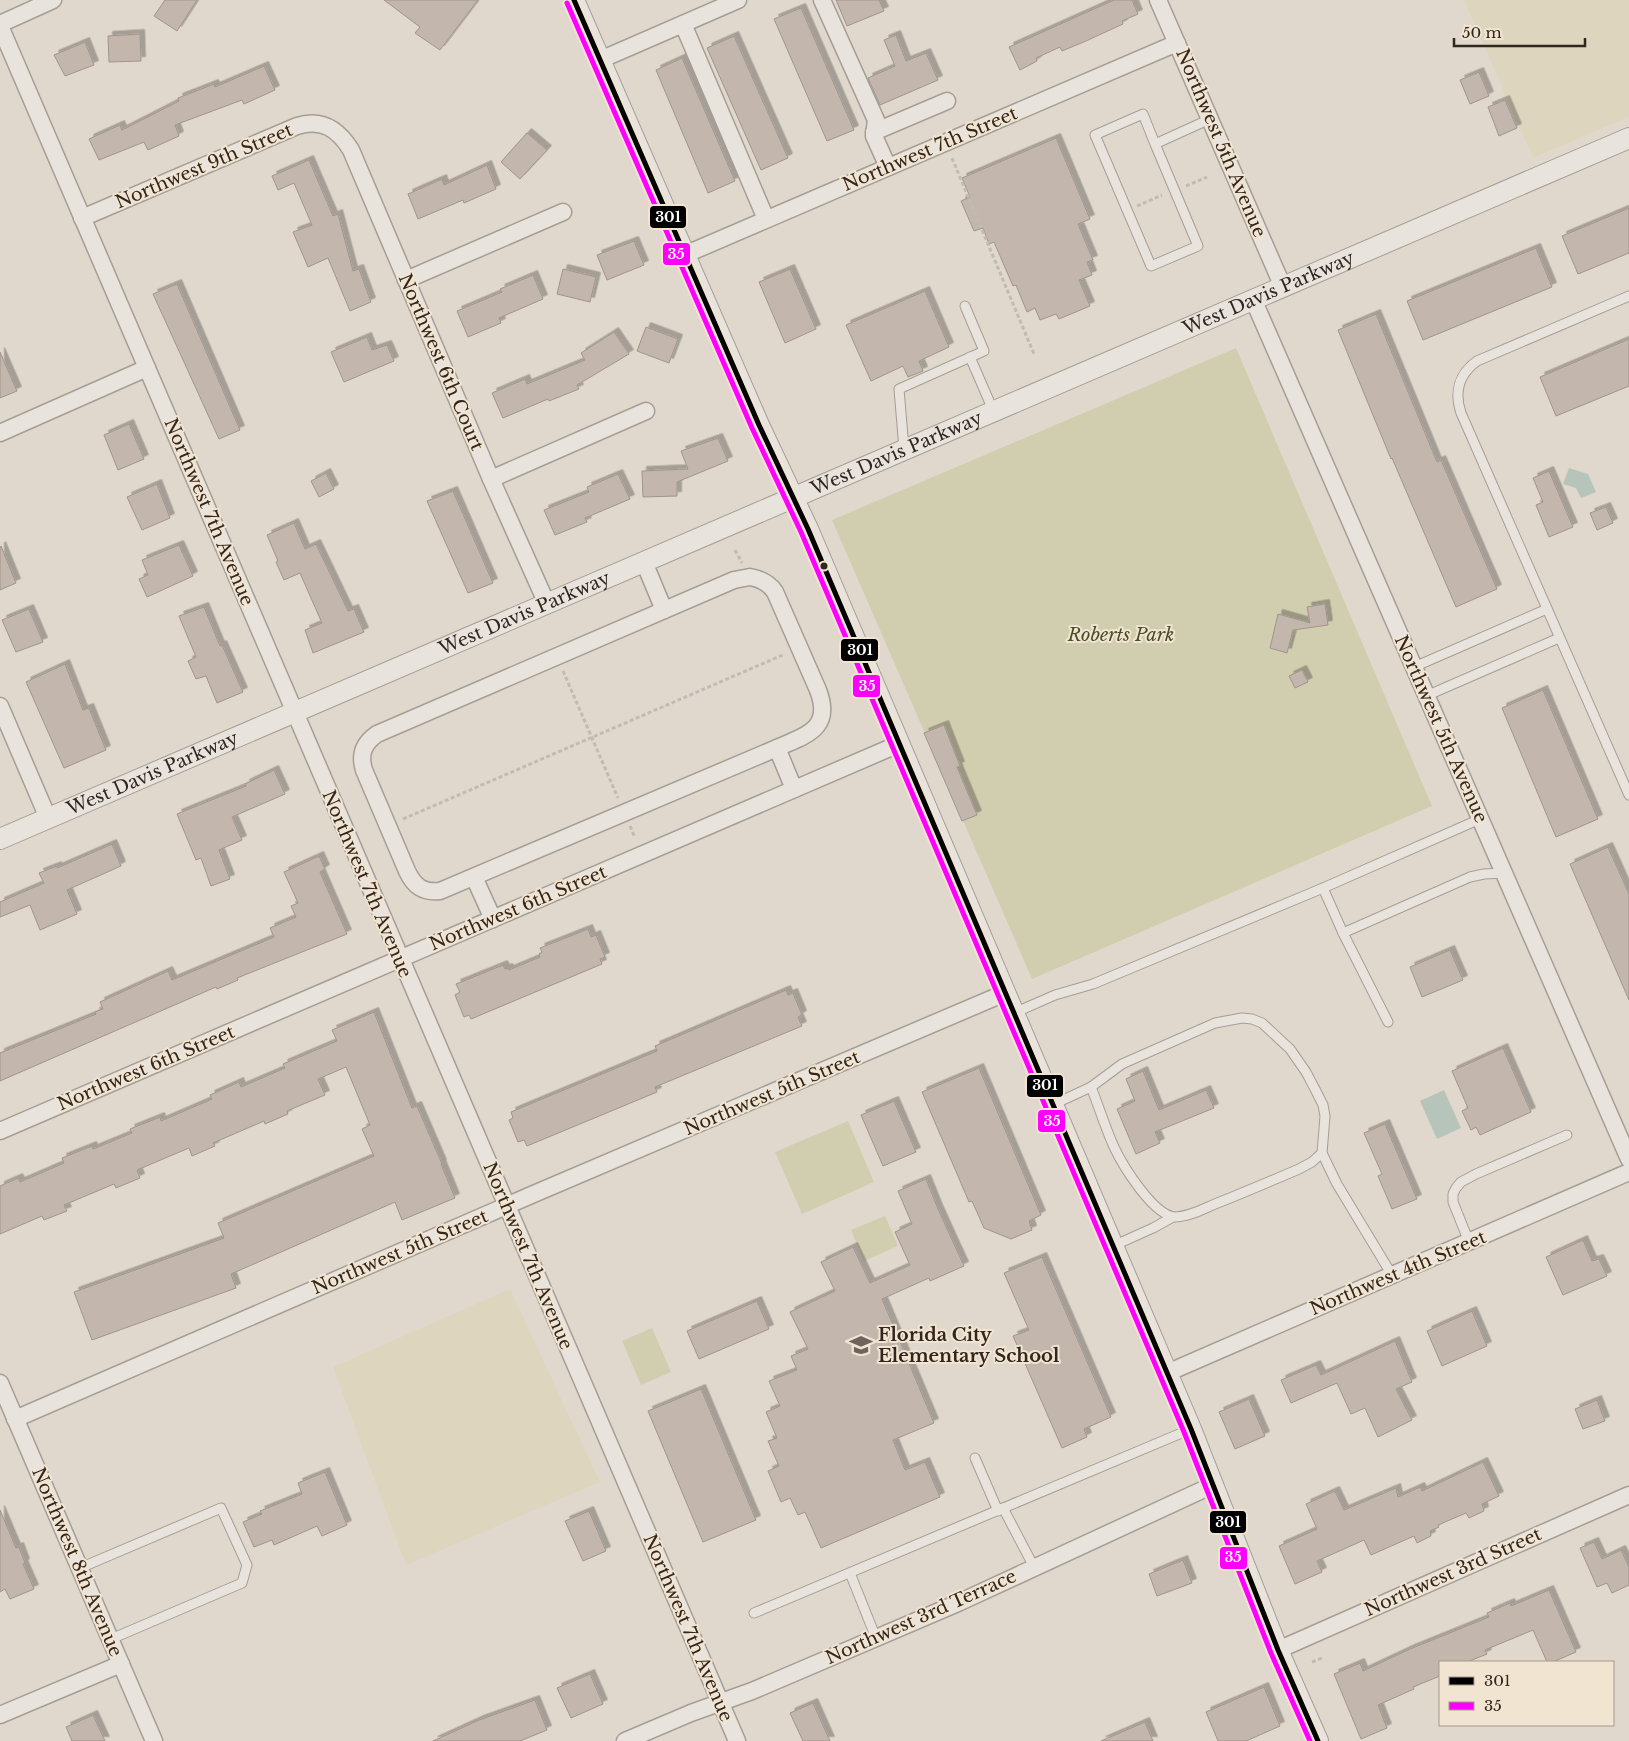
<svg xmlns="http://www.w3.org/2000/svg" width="1629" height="1741" viewBox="0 0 1629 1741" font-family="'Libre Baskerville',serif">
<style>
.farmland{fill:#ded5be}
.green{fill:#d1ceb0}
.water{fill:#b7c4ba}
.building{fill:#c3b7ad;stroke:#a0948c;filter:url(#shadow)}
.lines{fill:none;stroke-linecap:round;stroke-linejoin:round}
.service-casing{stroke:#a59e95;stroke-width:11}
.minor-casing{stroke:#a59e95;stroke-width:19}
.tertiary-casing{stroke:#a59e95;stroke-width:22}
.path{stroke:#c1bbb4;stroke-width:3;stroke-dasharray:4 2.5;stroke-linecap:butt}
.service{stroke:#e8e4dd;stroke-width:9}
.minor{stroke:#e8e4dd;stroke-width:16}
.tertiary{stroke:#e8e4dd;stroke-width:20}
.bus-1-casing{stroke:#f1e5d2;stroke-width:9}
.bus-2-casing{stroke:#f1e5d2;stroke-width:9}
.bus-1{stroke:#000;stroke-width:5}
.bus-2{stroke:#f0f;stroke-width:5}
.bus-dot{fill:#32261f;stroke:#f1e5d2;stroke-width:2}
.labels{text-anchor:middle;stroke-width:4;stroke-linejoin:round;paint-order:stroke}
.street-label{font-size:18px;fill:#32261f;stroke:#f1e5d2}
.park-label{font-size:18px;font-style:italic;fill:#474d27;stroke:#f1e5d2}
.poi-label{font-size:18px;font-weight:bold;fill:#32261f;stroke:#f1e5d2;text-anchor:start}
.line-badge{stroke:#f1e5d2;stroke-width:2}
.badge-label{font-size:14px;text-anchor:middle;font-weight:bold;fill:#fff}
</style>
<defs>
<filter id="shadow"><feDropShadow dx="4.5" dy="-4.5" stdDeviation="0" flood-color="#0004"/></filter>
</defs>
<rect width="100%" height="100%" fill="#e0d8cc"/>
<g class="farmland">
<path d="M1464,0h165v117l-96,41z"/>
<path d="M510,1289l90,193 -194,83 -73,-198z"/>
</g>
<g class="green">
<path d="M1236,348l196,458 -400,173 -200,-459z"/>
<path d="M848,1121l26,61 -72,32 -27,-62z"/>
<path d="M885,1216l13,30 -34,15 -13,-31z"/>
<path d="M652,1328l19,44 -30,13 -19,-44z"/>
</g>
<g class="water">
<path d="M1569,468l19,6 8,18 -15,6 -5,-10 -13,-4z"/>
<path d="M1444,1090l17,38 -24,11 -17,-38z"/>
</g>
<g class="building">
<path d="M165,0h32l-20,31 -23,-15z"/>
<path d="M384,0h94l-38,50 -25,-17 5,-6z"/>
<path d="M836,0h43l5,11 -37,15z"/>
<path d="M1114,0h18l6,14 -16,7 1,3 -37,17 -24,10 -2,-4 -24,11 1,3 -17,9 -11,-23z"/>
<path d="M801,8l53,122 -27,11 -53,-122z"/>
<path d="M140,34l1,27 -32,1 -1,-26z"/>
<path d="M896,35l10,26 20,-8 12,27 -58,25 -12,-27 27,-12 -11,-26z"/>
<path d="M734,36l54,122 -27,12 -54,-122z"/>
<path d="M85,42l9,23 -29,11 -11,-21z"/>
<path d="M682,58l53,123 -27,12 -52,-123z"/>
<path d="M264,66l11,24 -31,14 -2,-4 -67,25 4,11 -31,14 -4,-8 -45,18 -10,-21 31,-14 2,5 57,-29 -1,-3 36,-14 1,3z"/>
<path d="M1479,72l10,24 -19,8 -10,-24z"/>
<path d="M1505,100l12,28 -18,8 -11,-29z"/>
<path d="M527,133l20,17 -27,29 -19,-17z"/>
<path d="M1056,138l34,81 -12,5 15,36 -6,2 5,13 -13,5 11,26 -31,13 -3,-5 -16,6 -5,-12 -8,4 -11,-27 -3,1 -19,-44 -5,2 -6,-16 -9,3 -13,-30 9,-4 -8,-19z"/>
<path d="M309,160l24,56 5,-2 15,57 6,-2 12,33 -21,9 -22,-53 -20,9 -15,-35 19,-7 -18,-42 -16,7 -6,-14z"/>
<path d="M487,165l9,24 -32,14 -1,-3 -45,19 -10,-25 34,-15 2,6z"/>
<path d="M1629,208v45l-51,21 -16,-38z"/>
<path d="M634,241l10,24 -37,15 -10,-25z"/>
<path d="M1536,248l16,39 -129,53 -16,-39z"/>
<path d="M563,269l33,8 -6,25 -33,-8z"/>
<path d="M790,269l26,60 -31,14 -26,-61z"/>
<path d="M533,275l10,24 -44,19 2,5 -33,14 -11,-26 45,-19 -2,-3z"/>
<path d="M177,284l63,146 -21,9 -66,-145z"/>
<path d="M925,291l24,56 -30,14 4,10 -15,6 -5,-11 -32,15 -25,-56z"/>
<path d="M1376,314l61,148 4,-2 56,129 -41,18 -64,-149 -1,1 -53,-129z"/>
<path d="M646,327l32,12 -9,24 -32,-12z"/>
<path d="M614,332l15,22 -52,31 2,4 -30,12 -1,-2 -45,19 -11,-25 33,-14 2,5 58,-24 -4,-7z"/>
<path d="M367,337l5,13 15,-5 7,16 -50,21 -13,-30z"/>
<path d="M1629,339v47l-73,30 -16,-39z"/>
<path d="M0,352l17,39 -17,7z"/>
<path d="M129,424l15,35 -26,11 -14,-35z"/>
<path d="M718,438l10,23 -51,21v14l-34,1 -1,-26 46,-2 -7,-18z"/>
<path d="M1549,471l24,56 -24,10 -13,-32 7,-3 -10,-24z"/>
<path d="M326,473l8,16 -15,8 -8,-16z"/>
<path d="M618,474l12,25 -45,19 2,4 -32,13 -11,-25 45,-18 -2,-5z"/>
<path d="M157,484l13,34 -28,12 -15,-33z"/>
<path d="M453,491l40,92 -25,10 -41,-92z"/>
<path d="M1606,507l7,16 -16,7 -7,-17z"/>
<path d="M294,523l11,26 11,-5 32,67 6,-2 10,23 -51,21 -8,-23 17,-7 -22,-50 -16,7 -8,-18 2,-1 -11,-26z"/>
<path d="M179,545l14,31 -46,21 -8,-18 9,-4 -6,-15z"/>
<path d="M1,546l15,37 -16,7v-43z"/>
<path d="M1325,604l3,21 -35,5 -6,23 -17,-5 8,-34 32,9 -3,-16z"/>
<path d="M204,607l16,39 2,-1 21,47 -26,11 -11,-27 -10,3 -8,-18 8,-4 -17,-41z"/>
<path d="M29,609l14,33 -27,10 -14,-32z"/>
<path d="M65,664l18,46 6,-2 17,42 -42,18 -38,-86z"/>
<path d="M1302,670l6,12 -13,6 -6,-12z"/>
<path d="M1543,690l55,129 -42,18 -54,-129z"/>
<path d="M944,725l16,41 -3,1 20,48 -15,6 -38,-88z"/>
<path d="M274,770l11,24 -53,23 10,23 -23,10 11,29 -19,7 -10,-28 -5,2 -19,-46 69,-28 -1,-2z"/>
<path d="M112,844l9,22 -54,24 10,24 -37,16 -10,-25 -30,12v-15l44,-19 -5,-10 18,-7v2z"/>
<path d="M1608,847l21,47v106l-59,-136z"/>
<path d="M319,856l6,13 -5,3 27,62 -110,44 1,2 -21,9 -1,-2 -216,94v-28l96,-39 -1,-2 8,-3 -3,-7 68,-31 4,9 102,-43 -4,-9 26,-11 -5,-11 7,-3 -14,-31z"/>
<path d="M588,929l3,8 5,-2 9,22 -5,2 2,5 -131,55 -2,-4 -5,2 -9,-22 5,-3 -4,-8 47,-19 2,4 3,-1 1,2 31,-13 -1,-3 3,-2 -2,-4z"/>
<path d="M1450,950l13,30 -41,17 -12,-30z"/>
<path d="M786,990l2,5 5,-2 9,22 -4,2 4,9 -147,61 2,5 -130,54 -3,-6 -6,2 -9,-22 4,-2 -2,-6 146,-61 -2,-5z"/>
<path d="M374,1012l38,96 5,-2 25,58h-1l14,34 -53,22 -7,-18 -164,72 5,14 -144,52 -18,-48 150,-54 -6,-15 156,-67 -12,-27 8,-4 -24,-58 -28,12 7,16 -38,16 1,3 -23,10 -1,-3 -51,22 2,3 -23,10 -3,-8 -52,22 3,8 -24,10 -2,-4 -50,21 3,6 -23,9 -2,-4 -42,18v-48l18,-8 2,4 44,-19 -2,-5 30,-12 1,3 39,-16 -2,-4 30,-12 1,4 51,-22 -2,-4 29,-13 2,5 44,-19 -2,-4 54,-23 -5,-11z"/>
<path d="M1503,1048l28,64 -51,23 -4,-8 -5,3 -9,-19 6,-3 -16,-37z"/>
<path d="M979,1068l62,147 -12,6 3,9 -21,9 -27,-11 -12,-27 -3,1 -47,-110z"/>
<path d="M1143,1071l16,39 47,-20 8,18 -59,24 5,11 -24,11 -19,-45 18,-8 -9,-22z"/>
<path d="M894,1101l22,51 -33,14 -22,-51z"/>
<path d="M1385,1124l32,75 -25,10 -14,-33 4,-2 -18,-41z"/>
<path d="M926,1179l12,30 26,57 -34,15 -1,-3 -47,21 52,124 -41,17 12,30 20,-8 15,35 -119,51 -16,-36 -7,3 -8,-17 -9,4 -13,-31 11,-5 -11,-25 9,-3 -11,-26 14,-6 -11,-25 28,-11 -6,-14 17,-7 -18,-37 45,-21 -14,-29 32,-15 17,36 40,-18 -15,-33 17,-8 -14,-33z"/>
<path d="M1583,1240l9,21 7,-2 8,17 -44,19 -17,-38z"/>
<path d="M1042,1257l69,160 -27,12 3,8 -25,11 -49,-112 16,-6 -25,-57z"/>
<path d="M757,1301l12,28 -70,30 -12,-28z"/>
<path d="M1472,1311l15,35 -45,20 -15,-35z"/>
<path d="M1395,1341l17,41 -16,7 16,31 -34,17 -13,-29 -14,6 -14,-31 -46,20 -10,-23 35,-15 5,10z"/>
<path d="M701,1389l55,131 -53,22 -55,-131z"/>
<path d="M1249,1399l16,37 -30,13 -16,-37z"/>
<path d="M1597,1400l8,21 -22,8 -8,-20z"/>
<path d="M1483,1462l16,34 -17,8 2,7 -15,7 -3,-5 -28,12 1,2 -9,4 1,5 -14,7 -3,-7 -43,19 -7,-15 -47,21 5,11 -27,12 -16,-38 38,-17 -11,-25 29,-13 9,19 52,-22 2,9 22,-10 2,4z"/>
<path d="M325,1472l22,53 -25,11 -5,-10 -43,19 -2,-5 -18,7 -11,-25 19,-8 -2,-3 42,-17 -4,-11z"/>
<path d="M0,1510l16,38 3,-1 6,16 -2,1 11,25 -24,10 -5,-10 -5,3z"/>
<path d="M589,1511l17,40 -23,10 -18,-40z"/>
<path d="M1594,1542l8,17 19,-9 8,17v18l-17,8 -5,-10 -10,4 -17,-39z"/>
<path d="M1183,1560l9,23 -35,13 -8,-22z"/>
<path d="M1549,1590l27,62 -23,10h-6l-14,-32 -48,20 2,4 -20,8h-27v14l-27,11 1,2 -36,16 9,23 -26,11 -27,-65 26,-11 3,8 47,-22 79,-32 -2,-4 23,-10 1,3z"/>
<path d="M590,1674l13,30 -32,14 -14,-30z"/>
<path d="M1264,1687l16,39 -34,15h-28l-12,-29z"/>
<path d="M535,1700l12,30 -27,11h-87l46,-21z"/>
<path d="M813,1703l17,38h-27l-13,-28z"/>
<path d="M93,1715l12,26h-33l-6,-14z"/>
<path d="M1145,1722l8,19h-52z"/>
</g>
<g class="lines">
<defs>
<g id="service">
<path d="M1155,144l43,102 -47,20 -56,-131 48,-21 12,30 55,-25"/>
<path d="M1629,296l-152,65c-18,13 -23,31 -16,52l168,382"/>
<path d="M970,357l23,53"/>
<path d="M904,449l-5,-60 85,-38 -19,-45"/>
<path d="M1414,667l133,-58"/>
<path d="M1426,696l133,-58"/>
<path d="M1323,888l20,45 45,89"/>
<path d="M1343,933l127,-56 14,-3 20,-1"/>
<path d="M1014,1013l41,-18 38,-11 230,-96 157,-69"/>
<path d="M1091,1087c8,20 14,40 23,60 9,19 39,68 61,70 13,0 28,-8 40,-13 28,-11 56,-23 84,-35l13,-7 10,-9"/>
<path d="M1052,1105l39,-18 31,-23 93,-41 27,-5 10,1 10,4 28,26 16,23 10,19 7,14 2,11 -3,37 15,31 55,91"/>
<path d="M1469,1242l-16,-40v-8l3,-6 5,-6 15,-8 91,-39"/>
<path d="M1113,1246l40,-18 20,-11"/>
<path d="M975,1458l23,53"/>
<path d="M1003,1508l31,59"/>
<path d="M80,1568l141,-60 26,57 -5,18 -131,56"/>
<path d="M850,1573l26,65"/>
<path d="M754,1613l437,-184"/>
</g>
<g id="minor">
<path d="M822,0l54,120 -2,16 14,31"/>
<path d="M1158,0l125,287"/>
<path d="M0,24l53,-24"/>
<path d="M683,24l83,195"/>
<path d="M0,26c245,572 490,1144 737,1715"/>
<path d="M600,60l138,-60"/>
<path d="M874,132l73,-31"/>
<path d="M82,218l215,-92c25,-8 41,3 54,24l140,329 56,125"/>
<path d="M684,255l493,-212"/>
<path d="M406,280l157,-68"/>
<path d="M1253,299l376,860"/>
<path d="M0,433l147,-65"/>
<path d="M491,479l155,-68"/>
<path d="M644,562l20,48"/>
<path d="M750,577c11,2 19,6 25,15l43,98c15,39 -12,45 -41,58l-337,143c-17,2 -26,-5 -33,-20l-43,-101c-5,-16 0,-27 13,-36l357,-154z"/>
<path d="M0,706l48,112"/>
<path d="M777,748l17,41"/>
<path d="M474,877l19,42"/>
<path d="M0,1131l899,-387"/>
<path d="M1167,1373l462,-201"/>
<path d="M0,1383l154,358"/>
<path d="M15,1419l521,-226 469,-200"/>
<path d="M1278,1650l351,-155"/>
<path d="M0,1715l121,-51"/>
<path d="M625,1741l66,-28 61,-22 206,-88 255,-118"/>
</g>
<g id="tertiary">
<path d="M574,0l185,425 49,104 383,900 87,221 40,91"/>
<path id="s1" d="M0,839l1629,-701"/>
</g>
</defs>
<use href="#service" class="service-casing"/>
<use href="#minor" class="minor-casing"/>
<use href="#tertiary" class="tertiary-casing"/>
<g class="path">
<path d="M952,158l82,196"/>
<path d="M1186,186l21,-9"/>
<path d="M1137,206l25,-11"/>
<path d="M735,550l7,13"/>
<path d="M563,671l55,127"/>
<path d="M403,819l382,-165"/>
<path d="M630,826l5,12"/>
<path d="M1312,1662l10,-4"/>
</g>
<use href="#service" class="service"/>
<use href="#minor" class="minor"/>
<use href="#tertiary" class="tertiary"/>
<defs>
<path id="bus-1" d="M574,0l185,425 49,104 383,900 87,221 40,91"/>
<path id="bus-2" d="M567,3l185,425 49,104 383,900 87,221 39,88"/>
</defs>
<use href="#bus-1" class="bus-1-casing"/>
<use href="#bus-2" class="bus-2-casing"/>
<use href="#bus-1" class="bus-1"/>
<use href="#bus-2" class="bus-2"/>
</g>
<defs>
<symbol id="school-bare" viewBox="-9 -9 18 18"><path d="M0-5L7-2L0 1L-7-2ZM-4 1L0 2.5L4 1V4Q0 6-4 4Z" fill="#6f645c" stroke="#f1e5d2" stroke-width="2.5" paint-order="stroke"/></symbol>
</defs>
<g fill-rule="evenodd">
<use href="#school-bare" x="845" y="1329" width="32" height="32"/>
</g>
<circle class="bus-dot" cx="824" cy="566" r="4.5"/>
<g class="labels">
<g class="street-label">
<text transform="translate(1221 143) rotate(67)" y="6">Northwest 5th Avenue</text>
<text transform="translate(930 149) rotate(-23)" y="6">Northwest 7th Street</text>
<text transform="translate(204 166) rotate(-23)" y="6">Northwest 9th Street</text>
<text dy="6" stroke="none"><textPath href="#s1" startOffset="1381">West Davis Parkway</textPath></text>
<text transform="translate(441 362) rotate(67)" y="6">Northwest 6th Court</text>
<text dy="6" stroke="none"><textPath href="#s1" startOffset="976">West Davis Parkway</textPath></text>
<text transform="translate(209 512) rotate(67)" y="6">Northwest 7th Avenue</text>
<text dy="6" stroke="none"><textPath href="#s1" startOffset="571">West Davis Parkway</textPath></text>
<text transform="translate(1441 729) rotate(66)" y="6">Northwest 5th Avenue</text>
<text dy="6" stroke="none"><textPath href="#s1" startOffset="166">West Davis Parkway</textPath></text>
<text transform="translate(367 884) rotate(67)" y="6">Northwest 7th Avenue</text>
<text transform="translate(518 908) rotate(-23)" y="6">Northwest 6th Street</text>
<text transform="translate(146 1068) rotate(-23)" y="6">Northwest 6th Street</text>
<text transform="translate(772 1093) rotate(-23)" y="6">Northwest 5th Street</text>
<text transform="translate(400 1252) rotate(-23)" y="6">Northwest 5th Street</text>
<text transform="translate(528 1256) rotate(67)" y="6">Northwest 7th Avenue</text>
<text transform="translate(1398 1273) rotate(-23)" y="6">Northwest 4th Street</text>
<text transform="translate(77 1562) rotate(67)" y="6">Northwest 8th Avenue</text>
<text transform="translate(1453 1572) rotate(-24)" y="6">Northwest 3rd Street</text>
<text transform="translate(921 1617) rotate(-24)" y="6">Northwest 3rd Terrace</text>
<text transform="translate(688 1628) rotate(67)" y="6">Northwest 7th Avenue</text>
</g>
<g class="park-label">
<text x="1121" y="641">Roberts Park</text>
</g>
<g class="poi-label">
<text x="878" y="1341">Florida City<tspan x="878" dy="21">Elementary School</tspan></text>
</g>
</g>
<g class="line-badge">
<rect x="649" y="205" width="38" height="24" rx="5" fill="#000"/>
<rect x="662" y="242" width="29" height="24" rx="5" fill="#f0f"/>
<rect x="840" y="638" width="39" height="24" rx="5" fill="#000"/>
<rect x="852" y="674" width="29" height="24" rx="5" fill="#f0f"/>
<rect x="1026" y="1074" width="38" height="24" rx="5" fill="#000"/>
<rect x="1037" y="1109" width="29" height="24" rx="5" fill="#f0f"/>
<rect x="1209" y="1510" width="38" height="24" rx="5" fill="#000"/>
<rect x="1219" y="1546" width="29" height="24" rx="5" fill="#f0f"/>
</g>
<g class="badge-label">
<text x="668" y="222">301</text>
<text x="676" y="259">35</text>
<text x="860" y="655">301</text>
<text x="867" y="691">35</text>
<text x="1045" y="1090">301</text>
<text x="1052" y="1126">35</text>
<text x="1228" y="1527">301</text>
<text x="1233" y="1562">35</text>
</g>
<rect x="1439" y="1661" width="175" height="65" fill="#f1e5d2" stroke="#a5998a"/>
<rect x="1449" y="1677" width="25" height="8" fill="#000000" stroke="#a5998a"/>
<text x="1484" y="1686" font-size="15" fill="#32261f">301</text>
<rect x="1449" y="1702" width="25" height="8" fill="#ff00ff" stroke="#a5998a"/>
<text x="1484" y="1711" font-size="15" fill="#32261f">35</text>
<path d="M1454 38v8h131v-8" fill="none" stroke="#32261f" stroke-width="2.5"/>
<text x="1462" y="38" font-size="15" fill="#32261f" stroke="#f1e5d2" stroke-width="4" paint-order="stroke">50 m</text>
</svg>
